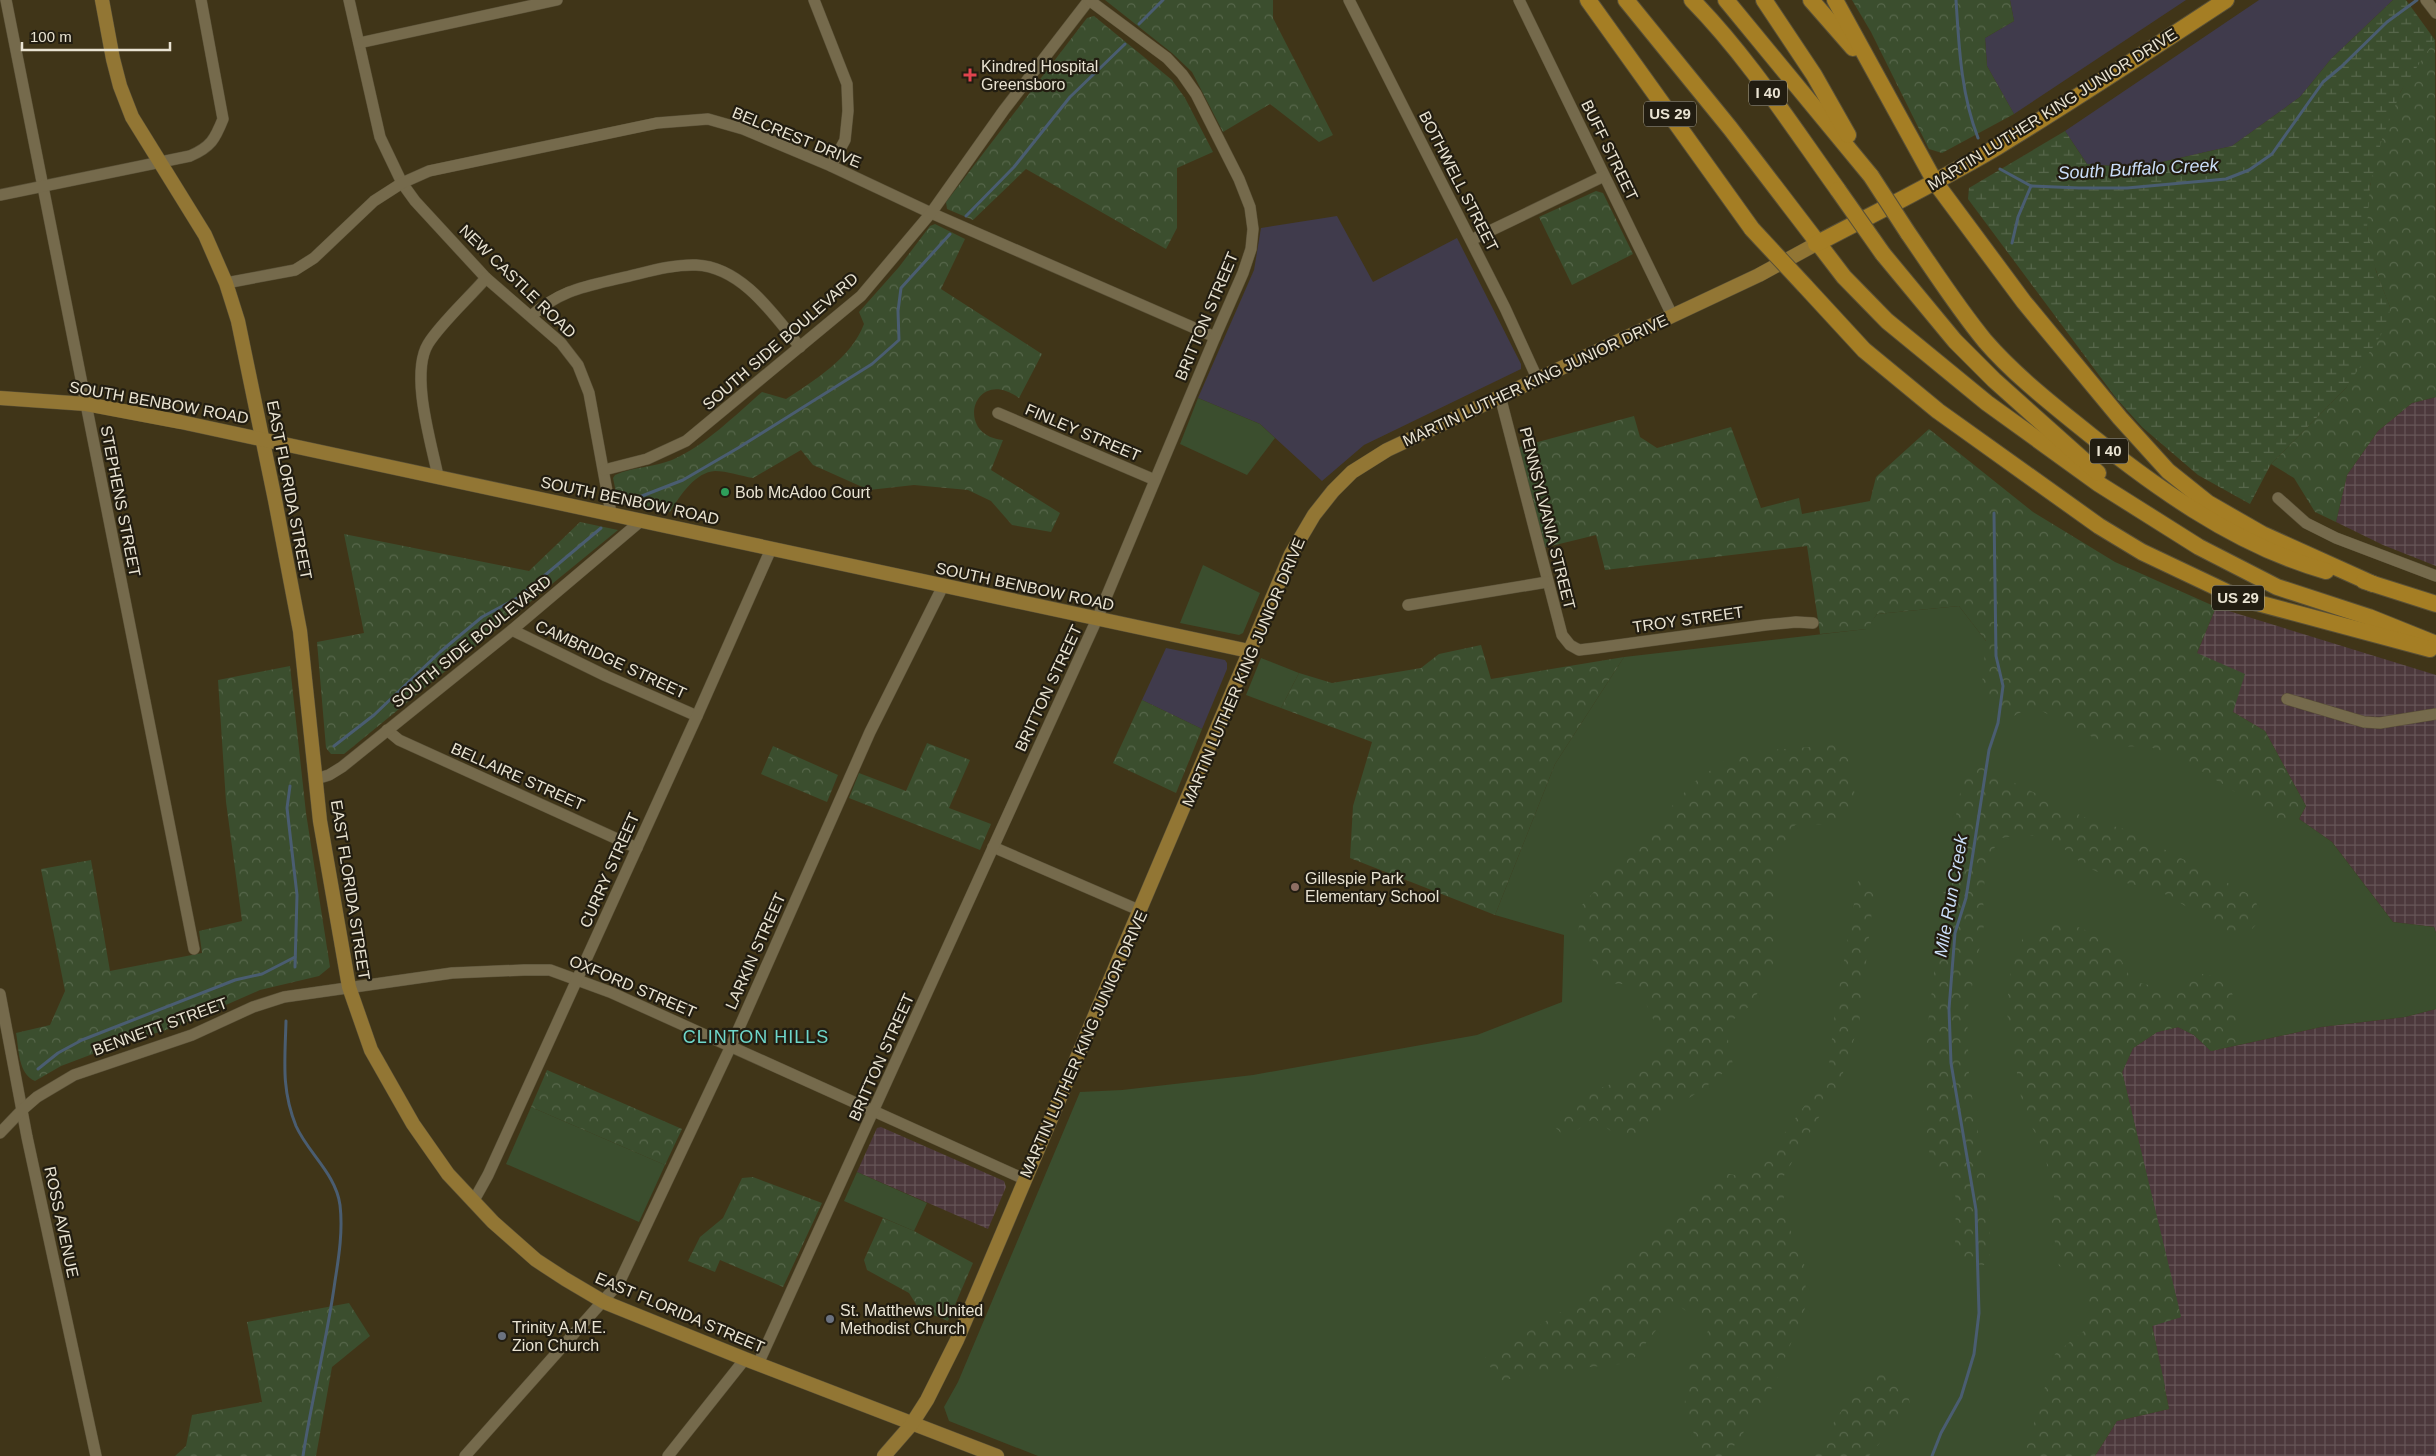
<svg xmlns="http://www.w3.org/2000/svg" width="2436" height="1456" viewBox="0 0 2436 1456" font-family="Arial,sans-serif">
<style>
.commercial{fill:#403b4c}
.industrial{fill:url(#industrial-grid)}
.green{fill:#3b4e2e}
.forest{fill:url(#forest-crowns)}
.wetland{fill:url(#wetland-marsh)}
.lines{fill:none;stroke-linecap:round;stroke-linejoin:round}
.stream{stroke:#4a5d71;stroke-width:3}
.minor-casing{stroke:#595037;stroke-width:12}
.major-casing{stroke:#595037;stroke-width:15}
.highway-casing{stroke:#595037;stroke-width:18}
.minor{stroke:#756a4c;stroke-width:11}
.major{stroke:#927634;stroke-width:14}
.highway{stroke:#a57e24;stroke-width:16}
.highway-bridge-casing{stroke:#595037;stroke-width:18;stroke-linecap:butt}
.highway-bridge{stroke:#a57e24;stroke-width:16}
.health-dot{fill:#e0444e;stroke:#221d11;stroke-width:2}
.leisure-dot{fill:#2e9e5b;stroke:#221d11;stroke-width:2}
.education-dot{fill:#8d6e63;stroke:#221d11;stroke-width:2}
.worship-dot{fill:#6b7280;stroke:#221d11;stroke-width:2}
.labels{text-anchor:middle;stroke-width:4.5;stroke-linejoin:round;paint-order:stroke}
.shield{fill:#221d11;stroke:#ada898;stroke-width:1}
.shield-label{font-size:15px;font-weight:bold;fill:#e9e3d2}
.poi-label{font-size:16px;fill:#e9e3d2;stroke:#221d11;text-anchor:start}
.street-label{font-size:16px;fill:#e9e3d2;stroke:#221d11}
.water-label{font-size:18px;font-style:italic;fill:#caddf8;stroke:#221d11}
.neighbourhood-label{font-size:18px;letter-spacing:1px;fill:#6ed7ca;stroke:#221d11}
</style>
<defs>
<pattern id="industrial-grid" width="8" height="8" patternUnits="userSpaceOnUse" patternTransform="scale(1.25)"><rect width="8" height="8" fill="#4c383c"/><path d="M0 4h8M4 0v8" fill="none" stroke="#665557"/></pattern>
<pattern id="forest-crowns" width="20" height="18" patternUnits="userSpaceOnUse" patternTransform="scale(1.25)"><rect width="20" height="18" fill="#3b4e2e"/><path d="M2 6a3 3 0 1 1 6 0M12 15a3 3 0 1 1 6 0" fill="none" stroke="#57674b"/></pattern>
<pattern id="wetland-marsh" width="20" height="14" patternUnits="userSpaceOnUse" patternTransform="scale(1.25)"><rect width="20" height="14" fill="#3b4e2e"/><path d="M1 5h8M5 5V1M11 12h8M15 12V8" fill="none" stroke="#57674b"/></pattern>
</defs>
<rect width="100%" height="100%" fill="#403518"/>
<g class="commercial">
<path d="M2010,0h176l-172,114 -27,-48 -2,-28 29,-17z"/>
<path d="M2259,0h134l-62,59 -31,38 -68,49 -96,22 -49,-4 -22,-33z"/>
<path d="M1337,216l36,66 84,-44 64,126v5l-157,76 -42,36 -62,-57 -62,-26 56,-128 7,-42z"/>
<path d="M1166,648l59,12 2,3v6l-25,60 -60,-29z"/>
</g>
<g class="industrial">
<path d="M2436,397v169l-53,-21 -47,-23 11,-47 31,-44 34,-28z"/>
<path d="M2216,607l220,68v258l-2,-6 -41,-5 -61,-80 -33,-23 7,-13 -41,-75 -32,-19 -36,-59z"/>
<path d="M2436,1009v447h-341l22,-35 52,-12 -17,-84 28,-8 -58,-245 11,-24 24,-16 21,-5 16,8 17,16 110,-24 84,-10z"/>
<path d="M881,1127l123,54 2,6 -18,42 -131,-57 20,-44z"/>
</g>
<g class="green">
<path d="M1198,398l62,26 15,14 -28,37 -67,-31z"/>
<path d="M1203,565l57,28 -17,40 -4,2 -59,-12z"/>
<path d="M1959,606l27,35 193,94 153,107 61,80 41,5 2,6v76l-31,8 -84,10 -110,24 -17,-16 -16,-8 -21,5 -24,16 -11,24 59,245 -29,9 13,60 -86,20 10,50h-1051l-89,-35 -5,-14 14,-25 122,-290 42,-2 131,-15 224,-40 85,-33 2,-67 -69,-20 60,-151 69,-107 242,-28 11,-15z"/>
<path d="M1261,658l38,15 -18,35 -35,-13z"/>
<path d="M531,1107l134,58 -26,57 -133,-58z"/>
<path d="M857,1172l70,31 -13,28 -70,-30z"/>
</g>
<g class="forest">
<path d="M1105,0h168v18l60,117 -14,7 -49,-38 -47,28 -31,-60 -20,-19z"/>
<path d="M1852,0h158l4,21 -29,17 2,28 27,48 -72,39 -13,-4 -58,-117z"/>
<path d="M1094,16l78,64 13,18 28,54 -36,16v60l-11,21 -140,-80 -53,51 -26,-11 -1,-7 141,-184z"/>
<path d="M2435,40l1,357 -24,6 -34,28 -31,44 -11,47 -21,-10 -21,-34 -23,-14 75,-76 44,-81c-10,-25 -22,-53 -23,-81 -2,-38 16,-101 34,-135 9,-18 23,-35 34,-51z"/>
<path d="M1596,191l7,2 30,61 -61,31 -33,-68z"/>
<path d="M935,224l30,15 -24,50 101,65 -23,44c-45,-33 -66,37 -16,42l-12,30 69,43 -9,19 -39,-7 -21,-24 -23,-11 -54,-5 -45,5 -56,-25 -12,-15 -48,28c-12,-2 -26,-7 -38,-7 -20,1 -36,26 -45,41l-52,-10 -5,-24 2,-3c18,-8 39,-8 57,-15 34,-15 62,-44 90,-68l24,7c29,-19 65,-41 78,-75l-5,-12 40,-45 31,-41z"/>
<path d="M1634,416l6,21 17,11 74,-21 30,81 38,-10 3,16 68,-13 6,-24 53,-48 104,83 82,50 101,45 -19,46 48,21 -12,38 32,19 41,75 -7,13 -14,4 -106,-66 -32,-11 -35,1 -80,-41 -18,10 -21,-5 -12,-15 5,-55 -27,-35 -82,8 -10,15 -47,5 -13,-88 -202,24 -9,-35 -53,13 -24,-101z"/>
<path d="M580,522l38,8 -274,224h-13l-5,-6 -9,-106 47,-9 -20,-99 185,37z"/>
<path d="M1481,645l10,34 133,-22 -69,107 -60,151 -145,-57 3,-52 19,-64 -91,-34 18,-35 33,10 89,-15 18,-14z"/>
<path d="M290,666l16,147 24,154 -11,9 -59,14 -82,36 -80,26 -37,14 -26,15c-17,-7 -16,-32 -19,-48l34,-8 15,-34 -24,-122 50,-9 19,111 92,-18 -3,-22 43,-10 -16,-119 -8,-122z"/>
<path d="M1142,700l60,29 -26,64 -63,-30z"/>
<path d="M927,743l43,17 -21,48 42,16 -11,26 -131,-52 10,-25 47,18z"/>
<path d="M1833,745l16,13 8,51 -16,15 -46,1 -20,32v104l-10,21 -21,31 -19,11 8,41 -29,23 -73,49 -19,-5 -18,-14 -28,20 -12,-12 31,-32 44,-17 35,-33 -26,-59 -33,-2 -27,-50 4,-28 112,-123 30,-21 34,-10z"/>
<path d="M773,746l65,29 -11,27 -66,-28z"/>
<path d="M1976,764l114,56 38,10 126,67 8,21 -10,11 -22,3 -72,-42 -41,-9 -32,-15 -29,-24 -30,-8 -24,4 -14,18 -5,37 1,32 -17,87 2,66 20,122 1,54 -6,11 -22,-2 -7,-12 1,-52 -5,-21 -17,-8 -11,-43 2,-78 22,-185 17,-92z"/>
<path d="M1858,881l17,3 -16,140 -19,58 -58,97 4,40 20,50 -1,39 -30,75 -39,61 -14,12h-18l-20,-45 4,-44 21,-38 -32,-25 -47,59 -79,8 -52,10 -14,-23 99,-60 137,-126 22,5 33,-32 52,-72 7,-61z"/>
<path d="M2060,919l52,23 20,39 37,9 33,-16 28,5 10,65 -29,7 -17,-16 -16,-8 -21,5 -24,16 -11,24 59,245 -29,9 17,83 -52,12 -22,35h-71l31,-102 30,-24 4,-34 -7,-22 -23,-8 -8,-47 4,-18 -11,-50 -21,-42 -16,-96 2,-35 14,-40z"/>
<path d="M547,1070l135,59 -17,36 -134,-58z"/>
<path d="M753,1177l69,26 -39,84 -63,-27 -5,12 -27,-11 12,-24 23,-19 19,-40z"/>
<path d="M883,1218l31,13 59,32 -25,58 -29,-12 -10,-16 -42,-23 -3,-10z"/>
<path d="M349,1303l21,33 -38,31 -16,89h-141l11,-10 6,-31 70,-13 -15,-80z"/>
<path d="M1885,1373l22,12 3,21 -41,50h-57l52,-80z"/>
</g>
<path class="wetland" d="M2393,0h13l29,40 -34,51 -19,48 -12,47 -3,41 9,44 14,36 -2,17 -42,64 -75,76 -21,40 -52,-29 -56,-48 -26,-29 -148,-199 1,-11 96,-57 22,33 49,4 96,-22 68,-49 31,-38z"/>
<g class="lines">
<g class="stream">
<path d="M1956,0c3,47 5,94 22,138"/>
<path d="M1139,24l24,-24"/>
<path d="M2000,169l31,17 48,2h48l99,-9 23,-9 23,-16 51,-72 18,-15 46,-45 30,-22"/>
<path d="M966,216l48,-49 56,-70 55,-53"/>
<path d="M2012,243l6,-26 13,-31"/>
<path d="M624,503l59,-23 55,-32 134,-84 27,-24 -1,-29 3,-23 49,-54"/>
<path d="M334,746l40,-31 66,-63 42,-35 37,-20 82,-69"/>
<path d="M290,786l-3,22 10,87 -2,72"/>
<path d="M286,1021c-1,39 -5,68 10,105 12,27 40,48 44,79 3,25 -1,51 -5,76 -8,59 -23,116 -32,175"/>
<path d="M38,1069l20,-16 24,-13 153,-60 27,-6 33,-17"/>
<path d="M1932,1456l9,-23 20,-36 13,-43 5,-41 -3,-103 -25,-147 -2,-54 6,-76 11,-35 23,-148 9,-27 5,-37 -7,-30 -2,-143"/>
</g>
<defs>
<g id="minor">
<path d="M6,0l188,949"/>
<path d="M349,0l31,137 22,46 13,18 71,77 75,65 17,22 11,28 22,120"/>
<path d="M814,0l33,84 1,27 -3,29 -14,26"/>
<path d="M1349,0l156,308 32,70"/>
<path d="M1519,0l153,315"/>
<path d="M2426,0l10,13"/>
<path d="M359,43l198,-43"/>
<path d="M0,195l190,-39c21,-9 25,-17 33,-37l-22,-119"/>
<path d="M1471,240l133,-64"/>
<path d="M226,283l69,-13 19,-12 60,-57 28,-18 27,-12 228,-48 51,-4 35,10 88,37 100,47 284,124"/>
<path d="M531,316c30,-26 52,-29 90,-38 23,-5 51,-14 75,-13 46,2 78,50 104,82"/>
<path d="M1500,396l62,239 8,10 9,5 17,-2 169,-23 31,-3 17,1"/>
<path d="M998,413l157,67"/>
<path d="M604,470l43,-11 39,-18 175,-145 70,-83 73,-103 85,-110"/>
<path d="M438,476c-7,-34 -28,-102 -10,-132 13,-21 41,-46 58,-66"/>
<path d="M2278,498l28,25 30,15 100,38"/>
<path d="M1408,605l139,-23"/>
<path d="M512,630l94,46 91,40"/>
<path d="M2287,699l77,23 16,1 56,-9"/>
<path d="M387,730l12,10 238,108"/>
<path d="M316,779l13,-4 13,-8 170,-137 130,-110"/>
<path d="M993,847l148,64"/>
<path d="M0,994l27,143 69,319"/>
<path d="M0,1133l22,-23 15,-13 37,-22 118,-40 61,-28 31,-10 168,-24 72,-3h26l60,22 414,187"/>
<path d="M473,1202l15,-27 209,-459 74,-167"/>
<path d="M758,1364l339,-745 118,-282 28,-64 8,-24 2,-20 -3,-22 -11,-28 -43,-85 -14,-20 -15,-16 -78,-58"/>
<path d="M465,1456l154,-173 112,-237 139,-314 73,-146"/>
<path d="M668,1456l77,-97"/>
</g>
<g id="major">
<path d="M102,0l11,59 7,27 12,31 73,118 21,48 12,38 37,179 25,131 20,190 29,166 22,63 42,74 35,50 45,48 43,38 29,19 39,23 141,57 252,97"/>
<path d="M0,398l86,6 95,18 1068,229"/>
<path d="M884,1456l27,-31 16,-25 30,-60 334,-786 23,-39 19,-24 19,-19 35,-22 372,-175 57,-31"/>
</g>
<g id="highway">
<path d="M1588,0l164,229"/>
<path d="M1626,0l104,128 114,149 43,44 100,82 112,81 100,63 78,40 92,30 67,27"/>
<path d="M1692,0c56,57 100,126 146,190"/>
<path d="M1726,0l145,176"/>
<path d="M1764,0l50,75 34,60"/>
<path d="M1811,0l42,48"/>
<path d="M1835,0l100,182 89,120 96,116 48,53 40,32 54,31 111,50"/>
<path d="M1908,233c25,36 49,74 77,108 26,30 58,56 89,81 75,61 159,123 252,149"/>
<path d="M1816,244c61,-32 122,-62 181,-97 77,-47 153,-97 229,-147"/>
<path d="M1883,254l72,87 39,39 104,93"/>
<path d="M1805,286l59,64 74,61 161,115 43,26 97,46 191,51"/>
<path d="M2364,581l72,23"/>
</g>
</defs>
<use href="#minor" class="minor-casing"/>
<use href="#major" class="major-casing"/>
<use href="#highway" class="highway-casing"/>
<use href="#minor" class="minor"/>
<use href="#major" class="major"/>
<use href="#highway" class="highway"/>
<defs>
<g id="highway-bridge">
<path d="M1871,176l37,57"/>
<path d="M1838,190l45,64"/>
<path d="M1752,229l53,57"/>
</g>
</defs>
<use href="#highway-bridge" class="highway-bridge-casing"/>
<use href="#highway-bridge" class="highway-bridge"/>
</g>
<path class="health-dot" d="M967.5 67.5h5v5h5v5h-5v5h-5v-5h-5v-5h5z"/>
<circle class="leisure-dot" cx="725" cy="492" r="5"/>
<circle class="education-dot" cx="1295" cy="887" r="5"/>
<g class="worship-dot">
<circle cx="830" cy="1319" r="5"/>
<circle cx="502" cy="1336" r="5"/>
</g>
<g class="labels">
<g class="shield">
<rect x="1749" y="80.5" width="38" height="25" rx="4"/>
<rect x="1644" y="101.5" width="52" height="25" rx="4"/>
<rect x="2090" y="438.5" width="38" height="25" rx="4"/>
<rect x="2212" y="585.5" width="52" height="25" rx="4"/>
</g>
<g class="shield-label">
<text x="1768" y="98">I 40</text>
<text x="1670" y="119">US 29</text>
<text x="2109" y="456">I 40</text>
<text x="2238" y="603">US 29</text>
</g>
<g class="poi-label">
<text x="981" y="72">Kindred Hospital<tspan x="981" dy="18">Greensboro</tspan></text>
<text x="735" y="498">Bob McAdoo Court</text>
<text x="1305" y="884">Gillespie Park<tspan x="1305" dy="18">Elementary School</tspan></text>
<text x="840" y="1316">St. Matthews United<tspan x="840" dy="18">Methodist Church</tspan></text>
<text x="512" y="1333">Trinity A.M.E.<tspan x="512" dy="18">Zion Church</tspan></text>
</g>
<g class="street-label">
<text transform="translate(2052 109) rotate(-32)" y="6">MARTIN LUTHER KING JUNIOR DRIVE</text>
<text transform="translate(797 137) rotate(22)" y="6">BELCREST DRIVE</text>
<text transform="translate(1610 150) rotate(64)" y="6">BUFF STREET</text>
<text transform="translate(1459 181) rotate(63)" y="6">BOTHWELL STREET</text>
<text transform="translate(518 281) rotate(44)" y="6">NEW CASTLE ROAD</text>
<text transform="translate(1206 316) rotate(-67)" y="6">BRITTON STREET</text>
<text transform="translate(780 341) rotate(-41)" y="6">SOUTH SIDE BOULEVARD</text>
<text transform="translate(1535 380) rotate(-25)" y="6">MARTIN LUTHER KING JUNIOR DRIVE</text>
<text transform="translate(159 402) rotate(10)" y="6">SOUTH BENBOW ROAD</text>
<text transform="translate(1083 432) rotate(23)" y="6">FINLEY STREET</text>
<text transform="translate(290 490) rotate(79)" y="6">EAST FLORIDA STREET</text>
<text transform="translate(630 500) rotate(12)" y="6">SOUTH BENBOW ROAD</text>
<text transform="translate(121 501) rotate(79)" y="6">STEPHENS STREET</text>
<text transform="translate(1548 518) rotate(76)" y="6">PENNSYLVANIA STREET</text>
<text transform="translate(1025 586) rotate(12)" y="6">SOUTH BENBOW ROAD</text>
<text transform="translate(1688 619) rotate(-8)" y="6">TROY STREET</text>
<text transform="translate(471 641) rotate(-39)" y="6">SOUTH SIDE BOULEVARD</text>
<text transform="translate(611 659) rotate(25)" y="6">CAMBRIDGE STREET</text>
<text transform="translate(1243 672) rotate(-67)" y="6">MARTIN LUTHER KING JUNIOR DRIVE</text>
<text transform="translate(1048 688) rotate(-65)" y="6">BRITTON STREET</text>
<text transform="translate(518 776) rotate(24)" y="6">BELLAIRE STREET</text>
<text transform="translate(609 870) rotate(-66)" y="6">CURRY STREET</text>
<text transform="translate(351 890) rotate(81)" y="6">EAST FLORIDA STREET</text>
<text transform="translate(755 951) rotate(-66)" y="6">LARKIN STREET</text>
<text transform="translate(633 986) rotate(23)" y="6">OXFORD STREET</text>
<text transform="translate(160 1026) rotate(-20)" y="6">BENNETT STREET</text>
<text transform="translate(1083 1044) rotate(-66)" y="6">MARTIN LUTHER KING JUNIOR DRIVE</text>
<text transform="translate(881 1057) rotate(-66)" y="6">BRITTON STREET</text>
<text transform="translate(62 1222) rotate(78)" y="6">ROSS AVENUE</text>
<text transform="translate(680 1312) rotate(23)" y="6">EAST FLORIDA STREET</text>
</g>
<g class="water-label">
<text transform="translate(2138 169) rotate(-3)" y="6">South Buffalo Creek</text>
<text transform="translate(1951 896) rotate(-80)" y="6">Mile Run Creek</text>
</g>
<g class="neighbourhood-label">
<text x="756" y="1043">CLINTON HILLS</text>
</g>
</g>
<path d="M22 42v8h148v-8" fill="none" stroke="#e9e3d2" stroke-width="2.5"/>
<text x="30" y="42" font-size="15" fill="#e9e3d2" stroke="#221d11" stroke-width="4" paint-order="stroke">100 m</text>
</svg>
